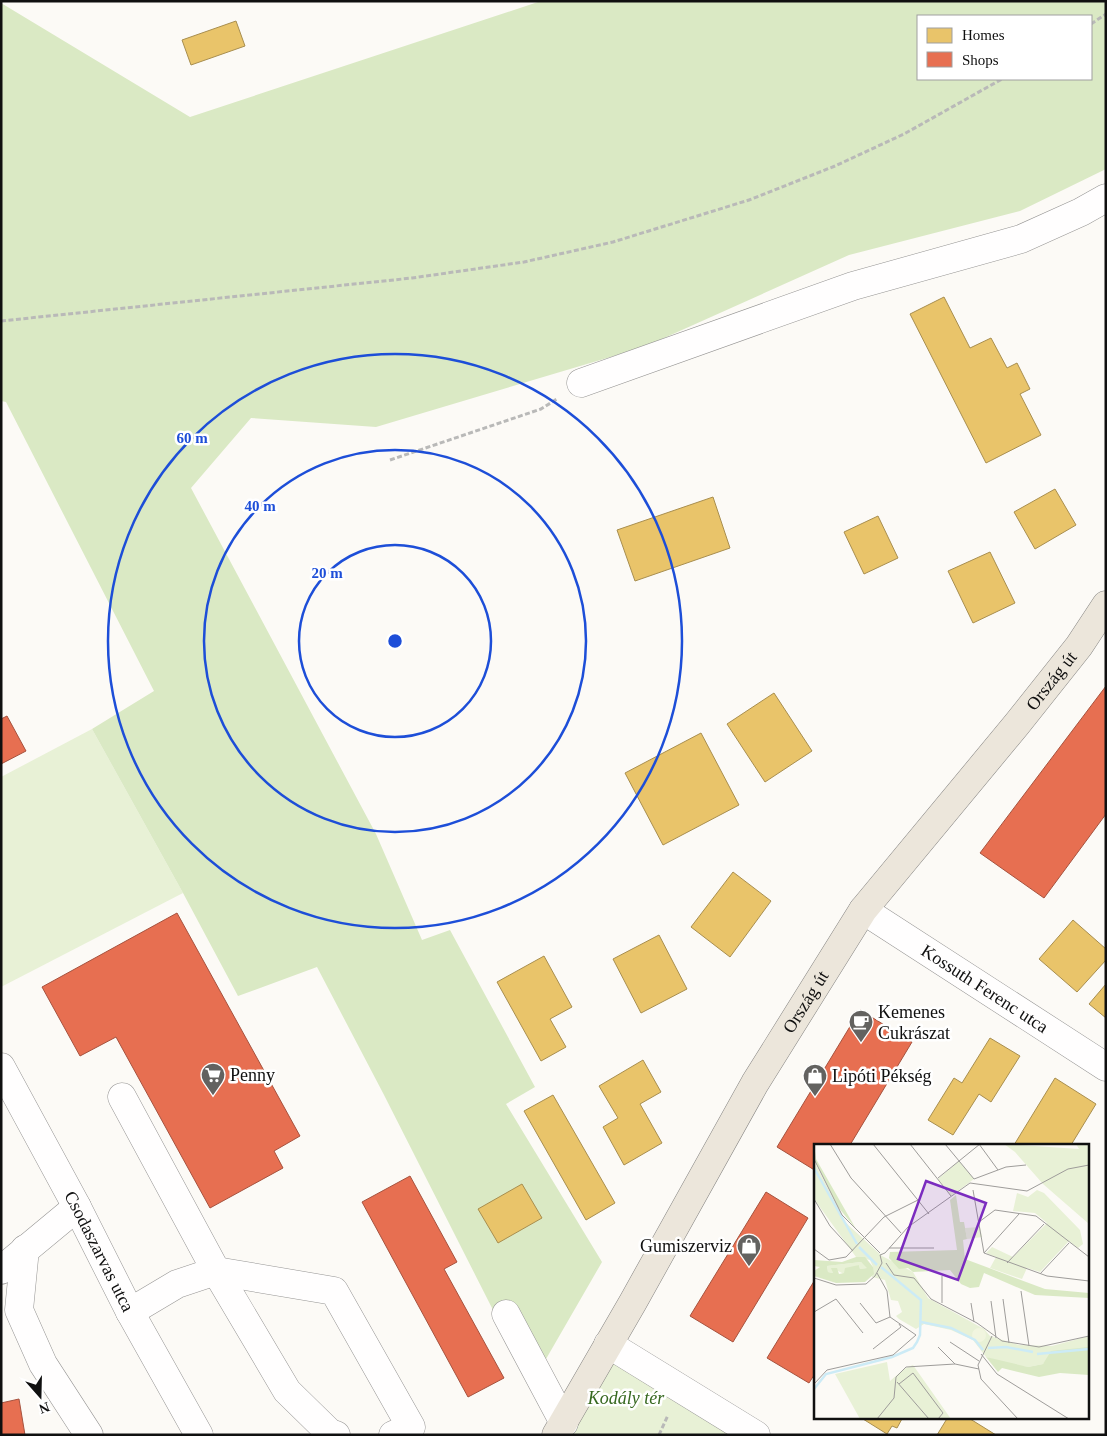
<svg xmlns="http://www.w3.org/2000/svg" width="1107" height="1436" viewBox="0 0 1107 1436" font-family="Georgia,serif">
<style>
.green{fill:#e8f1d6}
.forest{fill:#dae9c4;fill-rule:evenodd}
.homes{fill:#e9c46a;stroke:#a88e4f}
.shops{fill:#e76f51;stroke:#a6523e}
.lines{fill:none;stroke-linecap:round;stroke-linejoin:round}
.minor-casing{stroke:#969594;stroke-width:29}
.major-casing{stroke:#848381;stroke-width:29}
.path{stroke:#b9b9b8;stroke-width:3;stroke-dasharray:5 2.5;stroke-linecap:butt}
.minor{stroke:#fffefe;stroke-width:28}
.major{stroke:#ece6db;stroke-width:28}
.ring{fill:none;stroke:#1d4ed8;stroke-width:2.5}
.labels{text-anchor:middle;stroke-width:5;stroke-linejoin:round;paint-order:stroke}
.street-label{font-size:18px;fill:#101010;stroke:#fff}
.poi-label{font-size:18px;fill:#101010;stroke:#fff;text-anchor:start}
.park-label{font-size:18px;font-style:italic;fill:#36681f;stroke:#fff}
.inset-river{fill:none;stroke:#ccebf6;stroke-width:2.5}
.inset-road{fill:none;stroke:#9e9c9a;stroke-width:1}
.view{fill:#7b2cbf;fill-opacity:0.15;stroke:#7b2cbf;stroke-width:2.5}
.inset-edge{fill:none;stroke:#101010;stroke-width:2.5}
.centre{fill:#1d4ed8;stroke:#fff;stroke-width:2.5}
.ring-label{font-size:15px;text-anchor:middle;font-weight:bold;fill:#1d4ed8;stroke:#fff;stroke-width:5;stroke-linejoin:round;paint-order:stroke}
</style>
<rect width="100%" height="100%" fill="#fcfaf6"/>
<g class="green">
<path d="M92,729l91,164 -182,94v-210z"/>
<path d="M608,1344l148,91h-185z"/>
</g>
<path class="forest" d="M541,1h565v168l-86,42 -171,44 -205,92 -268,80 -125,-9 -60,70 185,346 46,106 28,-10 85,157 -29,17 96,158 -71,123 -148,-292 -66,-126 -79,29 -55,-103 -91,-164 62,-38 -148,-289 -5,-1v-398l189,114zM918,16h173v63h-173z"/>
<g class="homes">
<path d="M236,21l9,25 -54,19 -9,-25z"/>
<path d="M944,297l26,51 21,-10 16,30 10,-5 13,26 -10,5 21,41 -55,28 -76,-149z"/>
<path d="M1055,489l21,36 -41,24 -21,-37z"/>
<path d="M713,497l17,51 -95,33 -18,-51z"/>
<path d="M878,516l20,42 -34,16 -20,-42z"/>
<path d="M990,552l25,51 -42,20 -25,-52z"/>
<path d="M774,693l38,58 -47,31 -38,-58z"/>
<path d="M701,733l38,72 -76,40 -38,-72z"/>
<path d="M733,872l38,29 -41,56 -39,-30z"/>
<path d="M1073,920l33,29v11l-29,32 -38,-33z"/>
<path d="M659,935l28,54 -46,24 -28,-54z"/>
<path d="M544,956l28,51 -22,12 16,28 -25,14 -44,-79z"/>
<path d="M1106,984v34l-17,-14z"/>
<path d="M990,1038l30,18 -29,46 -12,-8 -26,41 -25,-15 26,-42 8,5z"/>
<path d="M643,1060l18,32 -21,12 22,39 -38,22 -21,-38 15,-9 -19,-32z"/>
<path d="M1055,1078l41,26 -25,41h-57z"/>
<path d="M553,1095l62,108 -29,17 -62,-109z"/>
<path d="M522,1184l20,34 -44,25 -20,-34z"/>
<path d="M864,1417h39l-6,11 -5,-2 -5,8 -24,-15z"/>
<path d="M948,1417h19l29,18h-59z"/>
</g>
<g class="shops">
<path d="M1106,686v128l-62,84 -64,-45z"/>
<path d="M7,716l19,35 -25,13v-45z"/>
<path d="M177,913l123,223 -26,15 9,17 -73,40 -94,-171 -36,19 -38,-69z"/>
<path d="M860,1010l52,32 -62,103h-34v26l-39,-24z"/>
<path d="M410,1176l47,86 -13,7 60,109 -36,19 -106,-195z"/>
<path d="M766,1192l42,26 -75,124 -43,-26z"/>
<path d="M816,1278v94l-7,11 -42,-25z"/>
<path d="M19,1399l6,36h-24v-32z"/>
</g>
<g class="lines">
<defs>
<g id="minor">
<path d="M581,383l272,-97 168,-47 60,-27 25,-14"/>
<path id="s1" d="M863,910l243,157"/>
<path id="s2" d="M1,1067l76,140 53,105 69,123"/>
<path d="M122,1097l94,174 71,120 43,42 6,2"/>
<path d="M25,1249l-6,61 24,54 46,71"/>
<path d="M1,1270l76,-63"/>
<path d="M130,1312l47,-28 39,-13 118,20 77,136 -18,8"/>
<path d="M506,1314l58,109"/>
<path d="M608,1344l148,91"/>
</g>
<g id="major">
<path id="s3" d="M556,1435l77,-133 122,-219 108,-173 154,-186 62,-78 27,-41"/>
</g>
</defs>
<use href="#minor" class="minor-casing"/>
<use href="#major" class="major-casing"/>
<g class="path">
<path d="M1091,24l15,-10"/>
<path d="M1,321l411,-43 112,-16 89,-20 136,-42 86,-34 69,-32 98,-55"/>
<path d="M390,460l151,-51 16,-10"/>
<path d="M659,1435l9,-20"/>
</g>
<use href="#minor" class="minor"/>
<use href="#major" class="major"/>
</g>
<g class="ring">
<circle cx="395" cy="641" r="96"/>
<circle cx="395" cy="641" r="191"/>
<circle cx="395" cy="641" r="287"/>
</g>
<defs>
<symbol id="cafe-pin" viewBox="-11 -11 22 30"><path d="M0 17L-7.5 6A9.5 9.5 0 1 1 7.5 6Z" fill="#636260" stroke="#fff"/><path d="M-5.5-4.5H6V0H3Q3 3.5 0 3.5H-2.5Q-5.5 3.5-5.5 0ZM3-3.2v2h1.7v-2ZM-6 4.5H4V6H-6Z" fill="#fff"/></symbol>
<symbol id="supermarket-pin" viewBox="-11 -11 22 30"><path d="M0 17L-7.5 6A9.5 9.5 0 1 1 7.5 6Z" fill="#636260" stroke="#fff"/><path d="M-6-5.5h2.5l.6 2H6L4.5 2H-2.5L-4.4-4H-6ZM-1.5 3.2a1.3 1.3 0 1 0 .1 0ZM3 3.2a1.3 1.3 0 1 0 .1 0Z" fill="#fff"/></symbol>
<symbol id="shop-pin" viewBox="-11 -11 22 30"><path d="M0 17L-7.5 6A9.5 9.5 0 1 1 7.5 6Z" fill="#636260" stroke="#fff"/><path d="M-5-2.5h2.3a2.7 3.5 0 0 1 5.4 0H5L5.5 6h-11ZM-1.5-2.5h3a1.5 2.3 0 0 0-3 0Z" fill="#fff"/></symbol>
</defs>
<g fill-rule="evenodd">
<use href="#cafe-pin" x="847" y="1008" width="28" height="38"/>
<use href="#supermarket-pin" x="199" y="1061" width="28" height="38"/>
<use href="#shop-pin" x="801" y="1062" width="28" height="38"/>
<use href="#shop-pin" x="735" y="1232" width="28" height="38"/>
</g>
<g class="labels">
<g class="street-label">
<text dy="6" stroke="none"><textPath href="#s3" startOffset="905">Ország út</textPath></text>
<text dy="6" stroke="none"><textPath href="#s1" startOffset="145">Kossuth Ferenc utca</textPath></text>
<text dy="6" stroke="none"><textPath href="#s3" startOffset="500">Ország út</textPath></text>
<text dy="6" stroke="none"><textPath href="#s2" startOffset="209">Csodaszarvas utca</textPath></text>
</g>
<g class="poi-label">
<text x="878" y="1018">Kemenes<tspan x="878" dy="21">Cukrászat</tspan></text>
<text x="230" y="1081">Penny</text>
<text x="832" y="1082">Lipóti Pékség</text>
<text x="732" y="1252" text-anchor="end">Gumiszerviz</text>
</g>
<g class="park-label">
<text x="626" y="1404">Kodály tér</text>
</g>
</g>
<g transform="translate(814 1144)">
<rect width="275" height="275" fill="#fcfaf6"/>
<path d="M190,0l75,5 -3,-5h13v80l-46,-40 -28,-32zM0,17l31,61 37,34 31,16 15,26 56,31 6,7 29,9 33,1 37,-10v20l-41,3 -5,5 -15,3 -17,-2 -25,-8 -13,-17 -22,-10 -27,-6 -8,5 -17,-10 -3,-3 6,-4 -4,-11 -7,-1 -6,-20 -13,-3 1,-10 -3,-7 -14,-3 -42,-58zM145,17l15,18 -23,17 -13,-17zM223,46l7,3 36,37 3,14 -5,4 -9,-7 -29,31 -13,-4 -5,11 -32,-11 6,-11 -10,-4 6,-6 21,10 34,-34 -12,-10 -22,-2 4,-18 11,4zM166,83l2,10 -15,2 -2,-11zM47,118l7,6 -8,1 -1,-4 -15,9 -12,-6 1,5 -5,-1 -1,-6zM73,218l3,19 14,-12 9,-4 38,54h-91l-25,-45z" fill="#e8f1d6"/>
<path d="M0,0l2,15 40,70 -18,-22 -24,-48zM142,51l4,27h4l3,17 -4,1 2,19 80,30 44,4v5l-54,-3 -51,-22 -5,14 -9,1 -9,-4 -11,-14 -37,2 -5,-4 -9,1 -10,-11 1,-6 67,-2 -7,-50zM42,113h9l8,10 1,7 -9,8 -29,1 -22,-7v-5l6,-4 -6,-1v-6l28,2zM47,118l6,6 -7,1 -1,-4 -14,3 -1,5 -5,1 -2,-6h-6l2,5 -5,-1 -1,-6zM275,203v28l-29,-2 -21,4 -37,-9 -4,4 -12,-15 42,10 15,-3 8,-13z" fill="#dae9c4" fill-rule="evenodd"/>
<path d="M158 191a7 7 0 1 1 14 0a7 7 0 1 1-14 0Z" fill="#f1f5df"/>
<path class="inset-river" d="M0,24l43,76M45,103l18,18M107,178l30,6 24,12 8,10M174,204l18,-1 27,5M223,210l52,-5M0,245l12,-15 66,-17 21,-9 4,-6 3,-7 1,-35 -40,-33"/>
<path class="inset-road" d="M16,0l21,34 50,55M59,0l56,70M96,0l41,52M131,0l29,35 32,-12 20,-2M165,0l19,26M0,15l28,56 38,38M124,34l42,-34M159,46l11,63 63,23 42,5M0,55l16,27 23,25M165,78l16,-12 41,6 53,41M75,104h45M0,105l15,11 17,-3 38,-40 34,-17M71,109l23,-26 62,-44 57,8 41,-22 21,-4M170,109l35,-39M72,119l8,12 20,3 17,21 46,24 25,18 37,6 50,-11M193,119l37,-39M226,130l29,-31M0,134l22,7 30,-1 9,-8 7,-13 -2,-8 5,-2M207,147l8,55M189,155l6,44M177,157l5,37M46,159l16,20 14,-6M128,159v-27M157,159l3,19M0,168l22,-13 27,34M178,192l-14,29 3,14 37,40M136,198l29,19M124,203l17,17M59,205l28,-22 -2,-3M167,210l16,20 72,45M83,238l32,37M0,240l13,-14 66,-15 23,-20 -26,-18 -3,-26 -10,-18M85,240l14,-11 30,40 -5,6M63,275l17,-21 2,-21 10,-10 49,-3 24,5"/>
<path class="view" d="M112,37l60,22 -28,77 -60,-21z"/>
<rect width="275" height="275" class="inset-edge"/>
</g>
<circle cx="395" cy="641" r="8" class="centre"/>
<g class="ring-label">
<text x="192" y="443">60 m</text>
<text x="260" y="511">40 m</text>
<text x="327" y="578">20 m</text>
</g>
<rect width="1107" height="1436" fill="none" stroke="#101010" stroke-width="5"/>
<rect x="917" y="15" width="175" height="65" fill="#ffffff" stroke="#9f9f9f"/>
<rect x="927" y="28" width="25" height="15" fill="#e9c46a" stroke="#9f9f9f"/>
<text x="962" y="40" font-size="15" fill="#101010">Homes</text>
<rect x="927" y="52" width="25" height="15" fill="#e76f51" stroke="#9f9f9f"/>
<text x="962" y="65" font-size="15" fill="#101010">Shops</text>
<g transform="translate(40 1396) rotate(160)" stroke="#ffffff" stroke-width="4" paint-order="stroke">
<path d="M0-4L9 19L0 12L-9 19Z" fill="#101010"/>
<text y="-8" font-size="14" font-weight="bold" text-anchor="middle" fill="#101010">N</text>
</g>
</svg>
